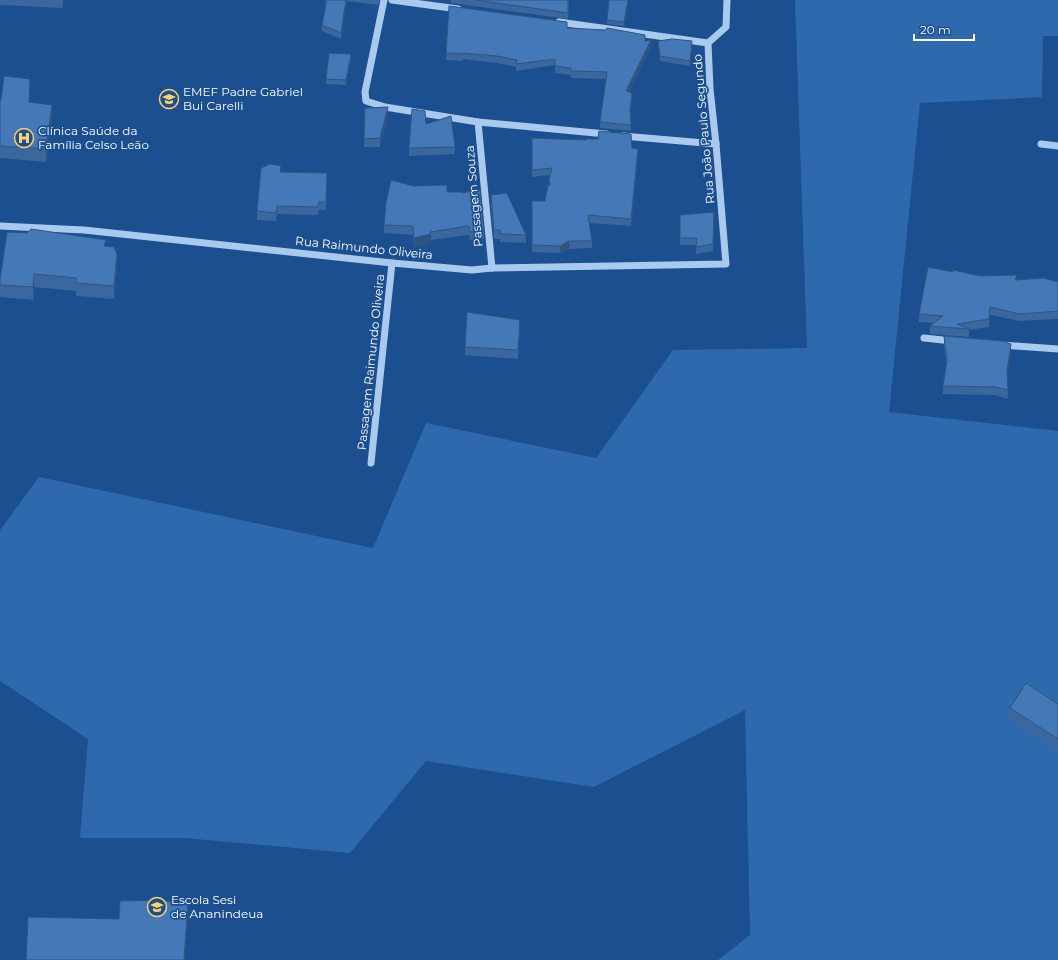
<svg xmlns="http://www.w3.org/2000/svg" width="1058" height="960" viewBox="0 0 1058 960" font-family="Montserrat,sans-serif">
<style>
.green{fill:#2e69ad}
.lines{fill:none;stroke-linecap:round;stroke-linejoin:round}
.minor{stroke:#a9c9ee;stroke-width:7}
.wall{fill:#3a679d}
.shaded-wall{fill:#305480}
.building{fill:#4478b7;stroke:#305480}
.labels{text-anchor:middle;stroke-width:3.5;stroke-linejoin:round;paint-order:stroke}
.poi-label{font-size:12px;fill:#fff;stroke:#1b4f8f;text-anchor:start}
.street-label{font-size:12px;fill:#fff;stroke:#1b4f8f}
</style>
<rect width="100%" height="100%" fill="#1b4f8f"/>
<path class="green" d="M795,0h263v36h-15l-1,61 -122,6 -31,309 169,19v529h-340l32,-25 -5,-225 -151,77 -168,-26 -76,92 -166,-15h-104l8,-99 -88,-58v-151l39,-53 334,71 53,-125 170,35 77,-108 134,-2z"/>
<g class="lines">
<g class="minor">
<path d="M384,0l-19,92 1,9 19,6 93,15 128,12"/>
<path d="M392,0l66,9"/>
<path d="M559,22l149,21"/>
<path d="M478,122l14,146"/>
<path d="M623,136l93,8"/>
<path d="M1041,144l17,2"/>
<path d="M0,226l84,4 308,33 80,7 20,-2 234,-4 -10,-120 -6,-55 -2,-46 18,-16 1,-27"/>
<path d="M924,338l28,3"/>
<path d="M1002,345l56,4"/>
<path d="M371,463l21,-200"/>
</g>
</g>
<g class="wall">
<path d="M0,0h63v8l-63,-3z"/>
<path d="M325,0h55l-2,5 -31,-4 -6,38 -19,-8v-6l4,-18z"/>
<path d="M451,0h118l-1,19 -117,-16z"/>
<path d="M628,0l-4,26 -17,-2v-4z"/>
<path d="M567,28l78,13 6,6 -22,45 3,8 -2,14 1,17 -31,-3v-6l6,-43 -35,-1v-3l-16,-2v-8l-39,6v-4l-19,-4 -34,-4v2l-17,-1v-7z"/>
<path d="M658,41l34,5 -2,20 -30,-5z"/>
<path d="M351,59l-5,26 -20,-1v-5z"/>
<path d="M30,92v10l22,16 -6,44 -46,-4v-59l1,1z"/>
<path d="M365,108l23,8 -8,31h-16z"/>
<path d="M426,124l29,23v7l-46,2v-8z"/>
<path d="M532,138l100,10 6,8 -7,70 -42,-3 3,18v7l-23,1 -9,4 -28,-1v-51h13l4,-16 1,-10 -18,2z"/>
<path d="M281,172l46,10 -1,28h-7l-1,5 -41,-1 -1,7 -19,-1v-9z"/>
<path d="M414,186l33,6 15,1 22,38v8l-14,1 -1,-5 -38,5v3l-17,4 -1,-12 -29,-2v-8z"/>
<path d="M491,195l35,40v8l-26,-1v-3h-6l-3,-35z"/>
<path d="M680,215l34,4 -1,32 -17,3v-9h-16z"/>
<path d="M106,246l11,20 -3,33 -38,-3v-5l-42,-4 -1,13 -33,-3v-17z"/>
<path d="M953,272l64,8 41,2v37l-38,2 -30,-6 -1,12 -20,3v7l-39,-3v-8l4,-3 -15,-1v-8z"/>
<path d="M520,329l-2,30 -53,-4v-8z"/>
<path d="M944,336l67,17 -4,24 1,22 -13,-4 -52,-1v-8l3,-22 -2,-19z"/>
<path d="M1058,704v47l-48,-31v-12z"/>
</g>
<g class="shaded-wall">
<path d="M346,0h1l-6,39v-6z"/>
<path d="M628,0v2l-4,24v-4z"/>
<path d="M651,40v7l-25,51v-7z"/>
<path d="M351,54v5l-5,26v-5z"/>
<path d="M30,79v13l-1,23v-13z"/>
<path d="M52,105v13l-6,44v-13z"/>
<path d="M388,107v9l-8,31v-9z"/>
<path d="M638,149v7l-7,70v-7z"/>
<path d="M431,234v9l-17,4v-9z"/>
<path d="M569,241v8l-9,4v-7z"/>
<path d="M117,254v12l-3,33v-13z"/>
<path d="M34,274v13l-1,13v-13z"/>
<path d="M990,307v8l-1,12v-8z"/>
<path d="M520,320v9l-2,30v-9z"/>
<path d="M1011,344v9l-4,27v-9z"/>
<path d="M188,903v16l-3,41h-1z"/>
</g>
<g class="building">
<path d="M326,0h20l-5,33 -19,-8 4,-20z"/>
<path d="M476,0h92v13z"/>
<path d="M609,0h19l-4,22 -17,-2z"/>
<path d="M449,6l118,16v6l39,2 1,-2 38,7v6l6,-1 -25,51 6,2 -2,16 1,16 -31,-3 7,-50 -36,-1v-3l-16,-2v-7l-39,5 1,-4 -20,-4 -34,-3v1l-17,-1z"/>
<path d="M672,39l20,2 -2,20 -30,-5 -2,-15z"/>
<path d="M329,53l22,1 -5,26 -20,-1z"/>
<path d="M4,76l26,3 -1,23 23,3 -6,44 -46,-3v-47l1,1z"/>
<path d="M388,107l-8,31 -16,1 1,-31z"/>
<path d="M412,109l13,2 1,13 25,-8 4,31 -46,1z"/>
<path d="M599,131l32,3 1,14 6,1 -7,70 -43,-4 4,26h-23l-9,5 -28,-1v-44h13l3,-16h2l-1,-5 3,-12 -20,2v-32l54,2v-1h12z"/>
<path d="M270,164l11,2 -1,6 47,1 -1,29h-7l-1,5 -41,-1 -1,7 -19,-2 4,-43z"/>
<path d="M391,180l23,6 33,-1v7h15v1l18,-4 4,42 -14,1 -1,-6 -39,6 1,2 -17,4 -1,-12 -29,-1 2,-23z"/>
<path d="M507,193l19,42 -26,-1v-4h-6l-3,-35z"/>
<path d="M714,212l-1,32 -17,3 1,-9h-17v-23z"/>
<path d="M31,229l75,11 -2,6 10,1 3,7 -3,32 -38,-3v-5l-42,-4 -1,13 -33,-2v-5l7,-48 20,1z"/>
<path d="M928,267l25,5v-2l27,6 37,-1 -2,5 29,-2 14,4v29l-38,3 -30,-7 -1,12 -32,5 12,5 -39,-3 13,-10 -24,-2z"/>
<path d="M467,312l53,8 -2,30 -53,-3z"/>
<path d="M944,336l58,5 9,3 -4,27 1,19 -13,-3 -52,-1 4,-25z"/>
<path d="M1026,683l32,21v35l-48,-31z"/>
<path d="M158,900l30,3 -4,57h-158l2,-43 91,2 1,-18z"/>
</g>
<defs>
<symbol id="school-ring" viewBox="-11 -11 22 22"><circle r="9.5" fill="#1b4f8f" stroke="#ffd166" stroke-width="1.5"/><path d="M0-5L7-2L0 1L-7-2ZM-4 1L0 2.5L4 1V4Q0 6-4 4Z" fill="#ffd166"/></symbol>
<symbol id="hospital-ring" viewBox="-11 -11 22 22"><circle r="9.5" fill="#1b4f8f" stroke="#ffd166" stroke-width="1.5"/><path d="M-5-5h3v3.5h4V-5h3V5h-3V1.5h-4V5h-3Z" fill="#ffd166"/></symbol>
<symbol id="university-ring" viewBox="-11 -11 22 22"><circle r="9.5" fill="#1b4f8f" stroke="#ffd166" stroke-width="1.5"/><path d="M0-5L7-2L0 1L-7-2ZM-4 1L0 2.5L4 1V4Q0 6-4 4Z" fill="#ffd166"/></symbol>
</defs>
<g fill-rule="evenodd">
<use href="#school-ring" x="158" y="88" width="22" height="22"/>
<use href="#hospital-ring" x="13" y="127" width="22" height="22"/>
<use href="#university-ring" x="146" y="896" width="22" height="22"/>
</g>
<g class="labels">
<g class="poi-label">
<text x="183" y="96">EMEF Padre Gabriel<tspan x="183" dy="14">Bui Carelli</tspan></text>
<text x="38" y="135">Clínica Saúde da<tspan x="38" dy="14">Família Celso Leão</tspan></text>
<text x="171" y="904">Escola Sesi<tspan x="171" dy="14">de Ananindeua</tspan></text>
</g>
<g class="street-label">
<text transform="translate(704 129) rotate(-95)" y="4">Rua João Paulo Segundo</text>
<text transform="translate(474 196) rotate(-95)" y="4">Passagem Souza</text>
<text transform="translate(364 248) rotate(6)" y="4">Rua Raimundo Oliveira</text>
<text transform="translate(371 362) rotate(-84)" y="4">Passagem Raimundo Oliveira</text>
</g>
</g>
<path d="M914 34v6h60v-6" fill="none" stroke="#ffffff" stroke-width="2"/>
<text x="920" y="34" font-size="12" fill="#ffffff" stroke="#1b4f8f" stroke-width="3" paint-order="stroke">20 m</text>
</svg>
